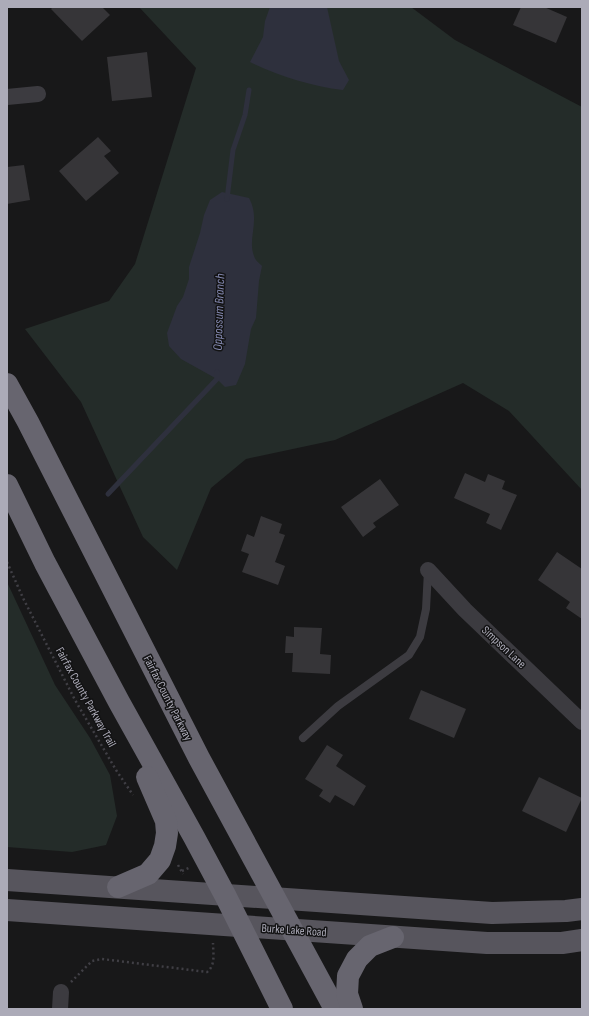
<svg xmlns="http://www.w3.org/2000/svg" width="589" height="1016" viewBox="0 0 589 1016" font-family="'Sofia Sans Condensed',sans-serif">
<style>
.green{fill:#242c29}
.water{fill:#2e303d}
.lines{fill:none;stroke-linecap:round;stroke-linejoin:round}
.stream{stroke:#2e303d;stroke-width:5}
.building{fill:#363538}
.path{stroke:#403f45;stroke-width:2.5;stroke-dasharray:2 3;stroke-linecap:butt}
.lane{stroke:#3c3b40;stroke-width:8}
.street{stroke:#3c3b40;stroke-width:16}
.primary{stroke:#57555d;stroke-width:22}
.highway{stroke:#67656f;stroke-width:22}
.labels{text-anchor:middle;stroke-width:3;stroke-linejoin:round;paint-order:stroke}
.street-label{font-size:12px;fill:#acabb8;stroke:#131314}
.water-label{font-size:13px;font-style:italic;fill:#8489b1;stroke:#131314}
</style>
<rect width="100%" height="100%" fill="#181819"/>
<g class="green">
<path d="M139,7h272l44,33 127,67v383l-73,-79 -46,-28 -128,57 -89,19 -35,29 -34,82 -34,-33 -62,-135 -56,-73 84,-28 26,-37 61,-196z"/>
<path d="M7,582l48,103 35,53 20,37 7,41 -11,29 -34,7 -65,-5z"/>
</g>
<g class="water">
<path d="M270,7h57l12,54 10,19 -6,10c-32,-4 -64,-14 -93,-28l13,-25 2,-16z"/>
<path d="M222,192l27,6c12,22 -2,40 5,58 1,4 5,7 8,10l-3,15 -3,37 -5,11 -6,35 -9,21 -11,2 -8,-8 -36,-20 -12,-13 -2,-13 10,-27 6,-9 6,-18v-12l11,-34 4,-18 6,-15z"/>
</g>
<g class="lines">
<g class="stream">
<path d="M227,199l6,-49 12,-35 4,-25"/>
<path d="M108,494l109,-115v-7"/>
</g>
</g>
<g class="building">
<path d="M53,7h49l8,8 -28,26 -31,-32z"/>
<path d="M521,7h23l23,10 -11,26 -43,-18z"/>
<path d="M147,52l5,45 -40,4 -5,-44z"/>
<path d="M98,137l13,14 -7,5 15,17 -33,28 -27,-30z"/>
<path d="M24,165l6,35 -23,4v-37z"/>
<path d="M465,473l20,9 3,-8 17,7 -3,8 15,6 -16,35 -15,-7 4,-9 -36,-16z"/>
<path d="M380,479l19,26 -26,18 3,4 -13,10 -22,-30z"/>
<path d="M261,516l21,8 -3,9 6,2 -10,27 10,4 -7,19 -36,-13 7,-18 -8,-3 6,-17 7,3z"/>
<path d="M557,552l25,17v50l-16,-11 4,-6 -32,-22z"/>
<path d="M294,627l28,1 -2,26 11,1 -1,19 -38,-2 1,-19h-8l1,-17 8,1z"/>
<path d="M421,690l45,19 -12,29 -45,-19z"/>
<path d="M327,745l16,10 -7,11 30,20 -12,20 -19,-11 -5,8 -11,-7 4,-6 -18,-11z"/>
<path d="M539,777l43,21 -16,34 -44,-21z"/>
</g>
<g class="lines">
<g class="path">
<path d="M7,562l16,36 52,102 41,70 17,25"/>
<path d="M178,865l5,9"/>
<path d="M182,871l9,-4"/>
<path d="M71,982l21,-21 10,-2 105,13c9,-7 6,-19 6,-29"/>
</g>
<path class="lane" d="M303,738l35,-32 71,-51 11,-18 6,-28 2,-38"/>
<g class="street">
<path d="M7,97l31,-3"/>
<path d="M428,570l37,40 117,112"/>
<path d="M60,1009l1,-17"/>
</g>
<g class="primary">
<path d="M7,880l485,33 74,-2 16,-2"/>
<path d="M7,910l480,33h75l20,-3"/>
</g>
<g class="highway">
<path d="M7,384l21,38 171,336 136,251"/>
<path d="M7,485l38,78 74,139 75,135 31,58 57,114"/>
<path d="M118,887l30,-13 12,-14 5,-14 2,-13 -1,-12 -19,-44"/>
<path d="M352,1009l-5,-15 1,-18 9,-17 13,-13 23,-9"/>
</g>
</g>
<g class="labels">
<g class="street-label">
<text transform="translate(504 647) rotate(43)" y="4">Simpson Lane</text>
<text transform="translate(86 697) rotate(61)" y="4">Fairfax County Parkway Trail</text>
<text transform="translate(168 698) rotate(63)" y="4">Fairfax County Parkway</text>
<text transform="translate(294 930) rotate(4)" y="4">Burke Lake Road</text>
</g>
<g class="water-label">
<text transform="translate(218 312) rotate(-88)" y="5">Oppossum Branch</text>
</g>
</g>
<rect width="589" height="1016" fill="none" stroke="#acabb8" stroke-width="16"/>
</svg>
